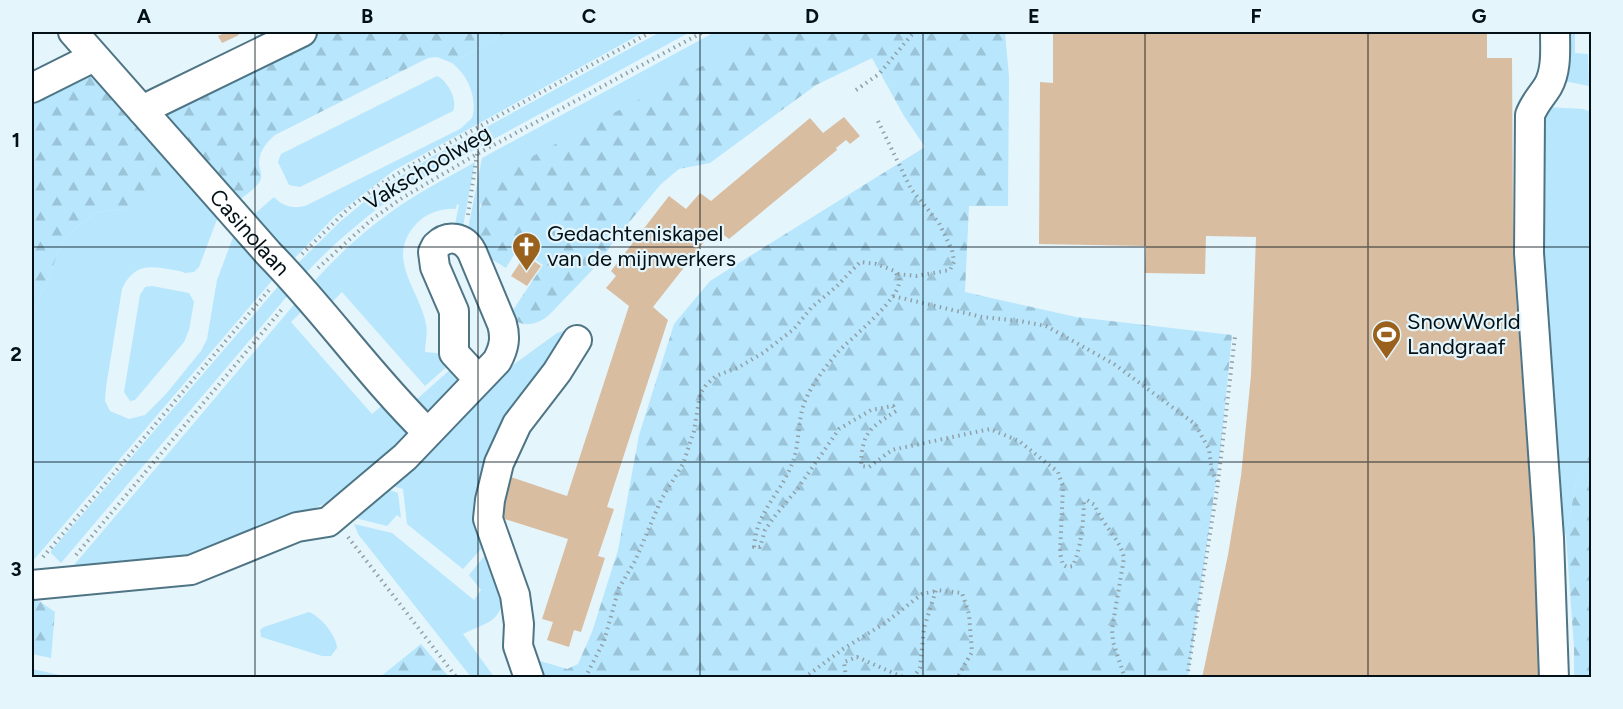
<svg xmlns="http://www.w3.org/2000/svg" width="1623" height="709" viewBox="0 0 1623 709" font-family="Figtree,sans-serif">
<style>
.grass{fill:#b7e6fd}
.forest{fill:url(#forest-firs)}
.building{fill:#d9bda1}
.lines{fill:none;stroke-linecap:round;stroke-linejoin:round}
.minor-casing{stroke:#4f7585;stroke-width:32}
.path{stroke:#91a0a7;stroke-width:4;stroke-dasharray:1.5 4.5;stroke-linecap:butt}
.minor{stroke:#fff;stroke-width:28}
.grid{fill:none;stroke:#031117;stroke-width:1.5;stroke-opacity:0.55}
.labels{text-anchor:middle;stroke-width:4.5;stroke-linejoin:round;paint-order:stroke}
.street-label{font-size:22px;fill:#031117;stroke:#e5f5fc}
.poi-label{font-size:22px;fill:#031117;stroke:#e5f5fc;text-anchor:start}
.neatline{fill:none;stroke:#031117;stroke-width:2}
.grid-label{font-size:20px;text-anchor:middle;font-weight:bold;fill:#031117}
</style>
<defs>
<pattern id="forest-firs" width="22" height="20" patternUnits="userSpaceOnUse" patternTransform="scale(1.5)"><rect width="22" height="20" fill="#b7e6fd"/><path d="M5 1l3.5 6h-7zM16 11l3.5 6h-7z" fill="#9cc4d8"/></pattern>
</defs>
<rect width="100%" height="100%" fill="#e5f5fc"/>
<g class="grass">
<path d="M507,32h137l-251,139 -58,45 -44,46 -40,-45 23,-20c8,9 19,12 31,9l155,-77 12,-11c6,-19 -4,-43 -20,-55z"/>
<path d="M660,32h30l-275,150c-41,27 -77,57 -110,92l-10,-8 46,-45 36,-30 53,-33z"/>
<path d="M715,32h51l-286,172 -1,10 -8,23 -4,-3 15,-76z"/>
<path d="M1562,32h13v21l13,1 1,32 -25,-5z"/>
<path d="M437,76c10,4 21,24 16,35l-153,76 -11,-2 -11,-23 3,-8z"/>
<path d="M1547,107l36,2 9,3 -1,339 -15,32 -10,53 -12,-30 -17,-350z"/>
<path d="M475,162l-13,70 -8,-3 5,-24 -2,-1 -1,5c-14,-1 -29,4 -39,14 -33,35 2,65 9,101 2,9 -1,19 -1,28l20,2 5,10 -25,22 -83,-94 -13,13 -18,-20c24,-27 50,-52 80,-73 26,-19 56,-34 84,-50z"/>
<path d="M183,172l36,42 -20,53 -5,5 -9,1 -5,-2c-27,-4 -44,-11 -58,18l-16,98 -1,14 5,10 19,8 16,-4 21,-21 35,-43 6,-12 10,-59 18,-48 40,45 -243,285v-245l30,-73 16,-18 19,-14 27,-3z"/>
<path d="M281,283l7,12 -227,268 -10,-10v-2z"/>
<path d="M152,286l37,7 5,9 -5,28 -5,12 -49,58 -5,1 -6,-9 16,-97 5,-8z"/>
<path d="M297,301l7,8 -13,13 81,92 13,-11 20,25 1,12 -75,61 -126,54 -136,16z"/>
<path d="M564,331l2,4 -6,18 -52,59 -8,12 -24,77v15l28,79c-4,29 -18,27 -41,39l31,43h-23l-113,-143 -4,-10 38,9 82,67 7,-10 -12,-15 17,-21 -5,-5 -18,20 -56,-45 -4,-35 -14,-4 114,-113 54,-39z"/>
<path d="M453,367l9,12 -27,30h-10l-10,-8z"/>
<path d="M384,488l14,5 3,25 -4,-3 -10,11 -32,-8 1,-5z"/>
<path d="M309,612c12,5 27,23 28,36l-6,8h-9l-61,-19 -1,-7 4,-3z"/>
<path d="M32,669l37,8h-37z"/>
</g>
<g class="forest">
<path d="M323,32h184l-55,31 -15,-6 -9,1 -153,77c-9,8 -16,16 -16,29 0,4 3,9 2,14 -2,9 -17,18 -23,23l-76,-89z"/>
<path d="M766,32h239l4,45 -1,129h-39l-4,86 111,25 156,18 -11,111 -33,231h-652l-6,-19 37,11 11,-5 14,-32 26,-82 21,-115 35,-111 36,-43 215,-134 -21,-31 -32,-58 -56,27 -106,78 -31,6 -18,15 -45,54 -17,25 -49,51c-12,11 -28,15 -41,2l34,-51 -18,-12 -3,4 -7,-4 -9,15 -26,-16 -9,-15 17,-53 13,-11z"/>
<path d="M86,65l97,107 -26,22 -33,15 -27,3 -19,14 -16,18 -30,73v-224z"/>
<path d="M1591,451v226h-17v-29l-8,-112 10,-53z"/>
<path d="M32,596l23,16 -4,46 -19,-4z"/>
<path d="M421,644l28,33h-69z"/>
</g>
<g class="building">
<path d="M227,32h10l2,3 -17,8 -4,-7z"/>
<path d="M1053,32h434v26h25l1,168 3,71 15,202 9,179h-338l26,-123 13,-79 10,-101 5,-138 -50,-1 -1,38 -60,-1 1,-27 -107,-2 1,-162 13,1z"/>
<path d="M844,117l16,19 -10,8 -4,-4 -10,8 1,2 -108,89 -14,-11 -62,79 15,13 -61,187 7,2 -16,47 7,2 -24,74 -7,-2 -5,17 -22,-7 6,-18 -11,-3 26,-80 -76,-24 13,-40 62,21 62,-190 -23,-18 10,-12 -5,-5 58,-75 17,13 14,-16 11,8 99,-83 13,15z"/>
<path d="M525,255l16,11 -14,20 -16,-10z"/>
</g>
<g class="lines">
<defs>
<g id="minor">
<path id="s1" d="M73,32l196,222c56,57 101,122 158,178"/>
<path d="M32,88l62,-31"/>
<path d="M142,110l160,-78"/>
<path d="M32,585l159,-15 106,-43 31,-5 77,-65 92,-96c7,-13 9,-23 5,-37l-30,-72c-8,-15 -24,-18 -36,-6l-3,6 2,15 19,44v42l24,26"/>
<path d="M529,678l-11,-32 1,-22 -4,-29 -27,-76 2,-19 9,-37 18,-39 40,-52 20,-32"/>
<path d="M1554,678l-5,-140 -20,-285 1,-138c5,-13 12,-19 18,-29 9,-16 7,-37 7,-54"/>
</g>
</defs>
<use href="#minor" class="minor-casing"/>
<g class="path">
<path d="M856,90l23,-16 35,-42"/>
<path d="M878,121l33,68 28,34 13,27 2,12 -4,8 -34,6 -19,-2"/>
<path d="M468,215l9,-61"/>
<path d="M302,254l46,-45 31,-24 54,-33 218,-120"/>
<path d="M318,268l53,-48 31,-22 75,-44 226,-122"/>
<path d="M893,296l89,21 38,4 26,5 68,38 81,60 14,25 3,23 6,11 -31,195"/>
<path d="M1218,482l17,-146"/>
<path d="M348,537l109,141"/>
<path d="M76,555l207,-247"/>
<path d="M43,557l226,-267"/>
<path d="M585,678l19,-37 15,-53 16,-27 26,-61 22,-36 11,-33 6,-37 6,-9 10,-9 23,-9 24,-14 31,-24 17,-21 26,-22 23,-24 16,2 19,7c1,3 3,5 4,8 4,18 -48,59 -61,73 -12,14 -26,32 -33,49 -8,20 -5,44 -13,63 -12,31 -35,46 -38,83h6l5,-17 10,-14 23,-28 41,-59 32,-19 22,-4 3,5c-27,18 -34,21 -35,55l8,1 23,-17 98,-21 29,12 39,31 5,15 -3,66 3,12 4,2 6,-1c9,-22 10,-42 11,-64l3,-2 8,5c6,19 25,33 29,53l-12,71 1,13 12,36"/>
<path d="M804,678l39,-29 42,-26 37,-29 14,-3"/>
<path d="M846,678l-2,-16 13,-5 43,19 11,2"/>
<path d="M913,678l7,-10 4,-40 12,-38 26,3 7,21 3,38 -15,26"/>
</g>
<use href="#minor" class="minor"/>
</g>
<path class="grid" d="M255,32v646M478,32v646M700,32v646M923,32v646M1145,32v646M1368,32v646M32,247h1560M32,462h1560"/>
<defs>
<symbol id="church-pin" viewBox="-11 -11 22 30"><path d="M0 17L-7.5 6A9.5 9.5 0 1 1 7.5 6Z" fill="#99611c" stroke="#e5f5fc"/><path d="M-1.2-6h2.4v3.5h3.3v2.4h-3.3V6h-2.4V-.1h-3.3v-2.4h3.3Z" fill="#fff"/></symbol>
<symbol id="stadium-pin" viewBox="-11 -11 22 30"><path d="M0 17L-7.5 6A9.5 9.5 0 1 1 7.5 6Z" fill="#99611c" stroke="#e5f5fc"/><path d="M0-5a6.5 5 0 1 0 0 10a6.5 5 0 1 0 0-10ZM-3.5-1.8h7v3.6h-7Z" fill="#fff"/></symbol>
</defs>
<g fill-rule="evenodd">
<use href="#church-pin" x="510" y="230" width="33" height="45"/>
<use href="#stadium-pin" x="1370" y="318" width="33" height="45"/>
</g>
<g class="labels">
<g class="street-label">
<text transform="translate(427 167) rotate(-31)" y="8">Vakschoolweg</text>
<text dy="8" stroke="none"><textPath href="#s1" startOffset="267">Casinolaan</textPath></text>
</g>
<g class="poi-label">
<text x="547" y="241">Gedachteniskapel<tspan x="547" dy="25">van de mijnwerkers</tspan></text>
<text x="1407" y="329">SnowWorld<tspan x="1407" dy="25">Landgraaf</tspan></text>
</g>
</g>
<rect width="1623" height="709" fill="none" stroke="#e5f5fc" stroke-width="66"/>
<rect x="33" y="33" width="1557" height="643" class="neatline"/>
<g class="grid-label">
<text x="144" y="23">A</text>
<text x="367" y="23">B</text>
<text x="589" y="23">C</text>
<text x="812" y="23">D</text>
<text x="1034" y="23">E</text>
<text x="1256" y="23">F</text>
<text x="1479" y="23">G</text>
<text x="16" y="147">1</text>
<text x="16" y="361">2</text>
<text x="16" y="576">3</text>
</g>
</svg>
